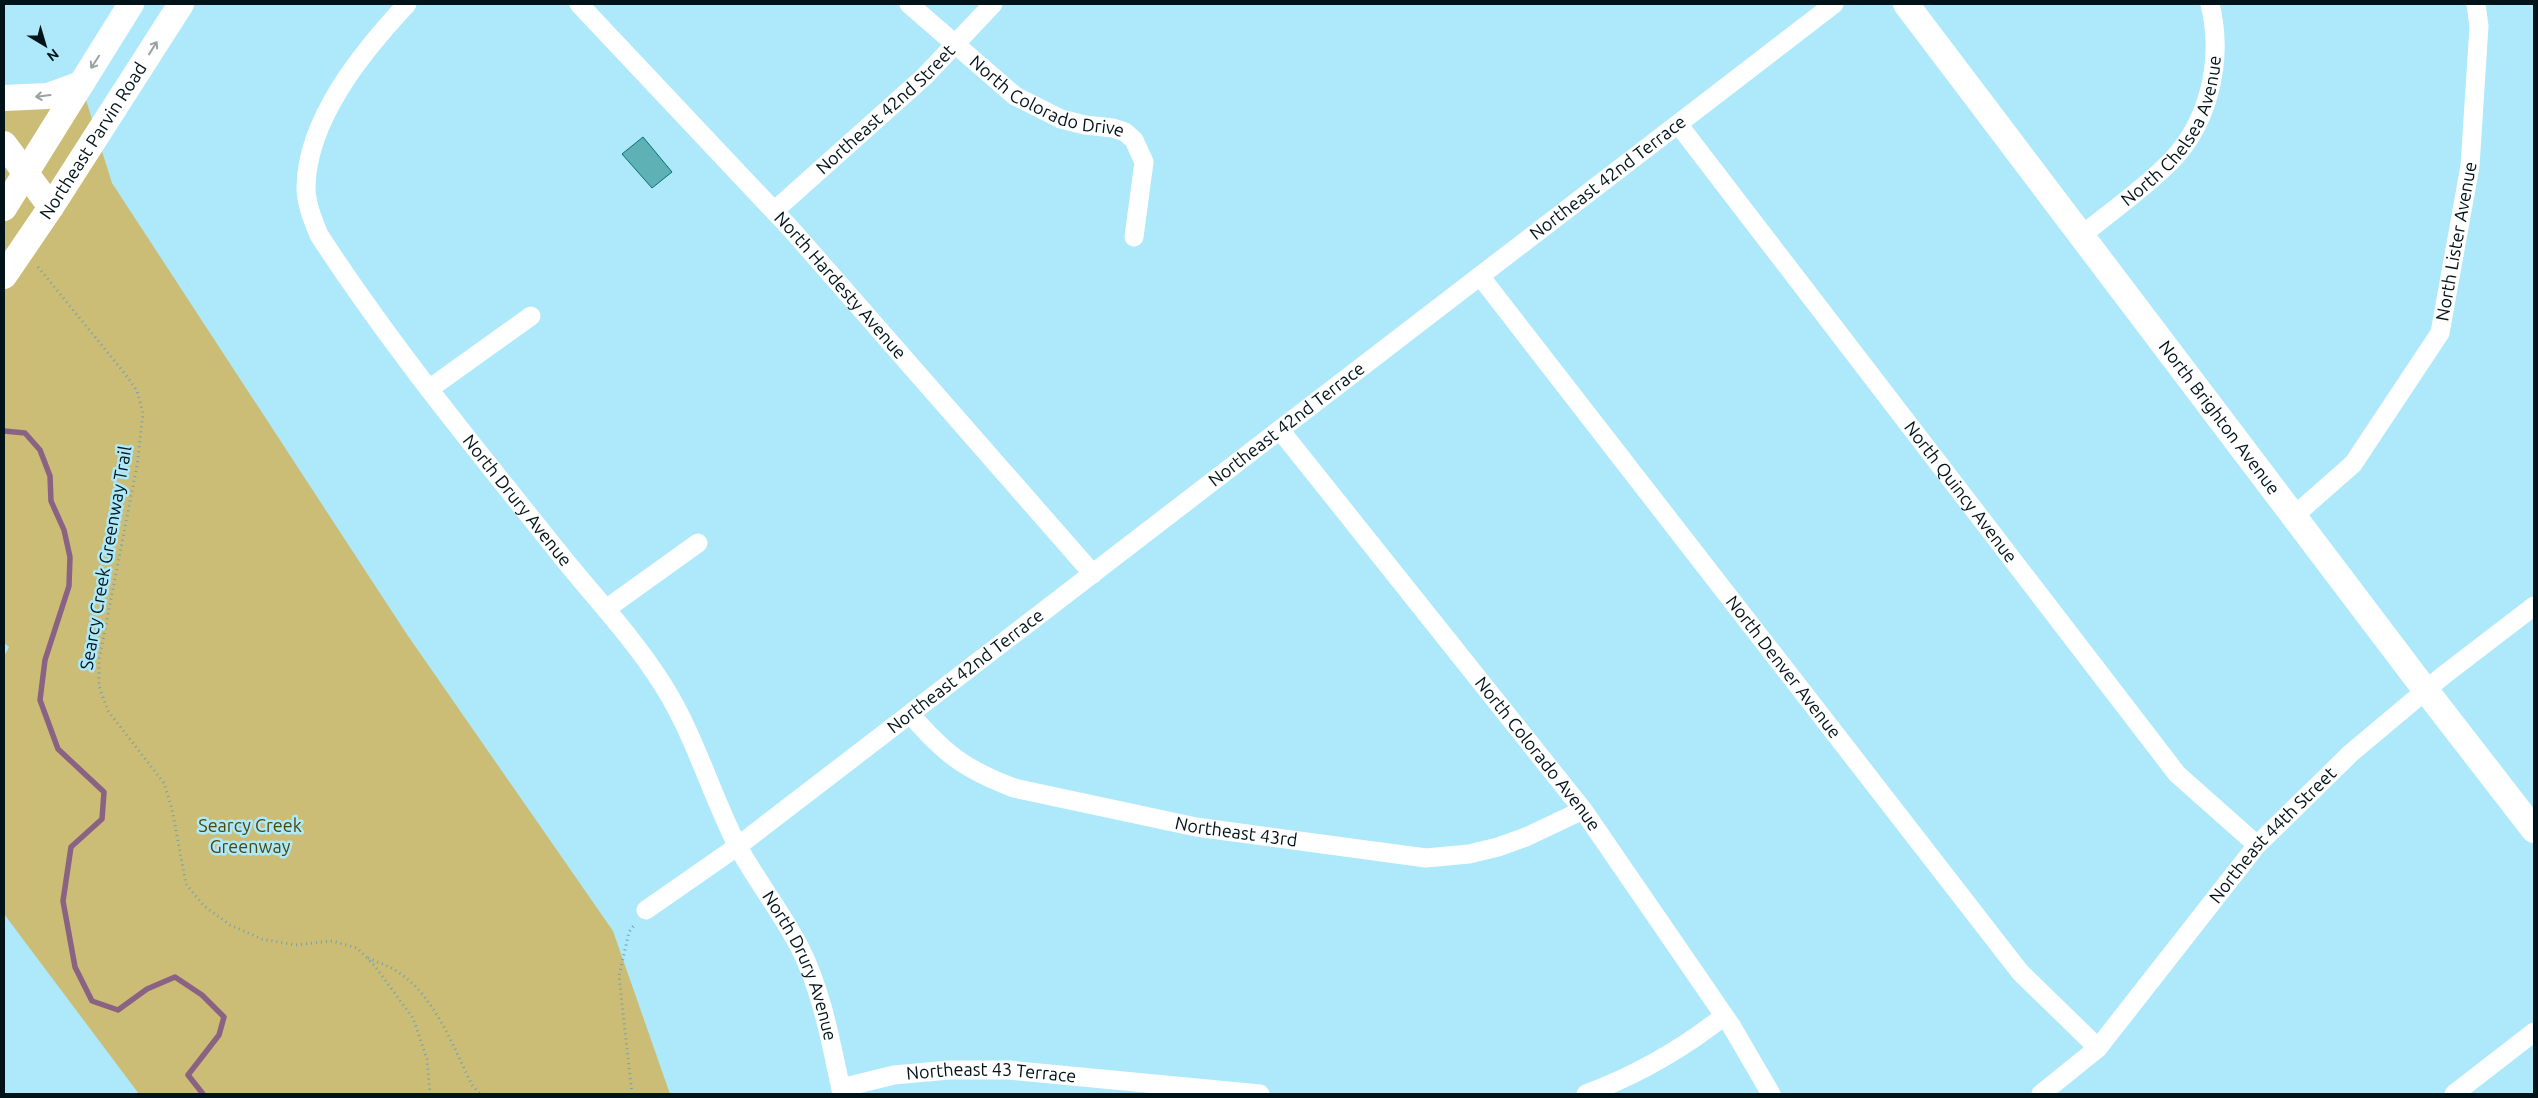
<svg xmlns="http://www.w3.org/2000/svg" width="2538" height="1098" viewBox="0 0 2538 1098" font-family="Ubuntu,sans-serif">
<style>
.green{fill:#cbbd76}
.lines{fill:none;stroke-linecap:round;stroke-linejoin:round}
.stream{stroke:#8a6384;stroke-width:5.5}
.building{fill:#5eb2b5;stroke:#096f72}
.path{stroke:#73a1af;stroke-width:3;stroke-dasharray:1 4;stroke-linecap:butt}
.street{stroke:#fff;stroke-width:19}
.secondary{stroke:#fff;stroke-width:26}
.oneway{stroke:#99a1a3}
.labels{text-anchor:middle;stroke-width:5;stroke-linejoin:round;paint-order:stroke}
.street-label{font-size:18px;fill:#001319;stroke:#ade9fb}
.park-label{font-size:18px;fill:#504406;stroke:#ade9fb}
</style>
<rect width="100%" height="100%" fill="#ade9fb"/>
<path class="green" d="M81,84l31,99 294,450 207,298 57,163h-531l-135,-180v-258l5,-9 -5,-4v-545z"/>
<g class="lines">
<path class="stream" d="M4,431l21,2 15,17 10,26 1,25 13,29 6,27 -1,29 -24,74 -5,40 18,49 46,43 -2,27 -31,28 -8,54 12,66 17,34 26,9 29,-21 28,-12 27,18 22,22 -5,18 -31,40 15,19"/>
</g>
<path class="building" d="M643,137l29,35 -20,16 -30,-34z"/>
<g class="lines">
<g class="path">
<path d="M38,267l88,108 11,16 6,22 -6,53 -38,194v26l9,25 56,72 8,26 14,75 18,22 26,19 32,14 33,6 37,-4 25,7 17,17 39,53 14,41 3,35"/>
<path d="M368,958c8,4 17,6 25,11 40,22 60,77 79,116l8,9"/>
<path d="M632,1094l-13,-118 10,-44 6,-8"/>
</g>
<g class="street">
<path id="s1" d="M407,4c-44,47 -100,115 -101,183 0,17 7,33 13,48 72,111 157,214 240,318 35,44 74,84 104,132 31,49 47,106 73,158 19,36 45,68 64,105 23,46 31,96 42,146"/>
<path id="s2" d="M579,4l212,225 302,345"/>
<path id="s3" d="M909,4l106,92 46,23 24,6 28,3 12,4 9,8 10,22 -10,75"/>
<path id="s4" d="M1678,124l499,650 80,71"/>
<path id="s5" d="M774,211l151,-135 68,-72"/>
<path id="s6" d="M2081,236c28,-23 58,-44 83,-68 45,-41 60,-107 46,-164"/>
<path id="s7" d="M1480,276l540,696 78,76"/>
<path d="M429,389l102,-73"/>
<path id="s8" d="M1280,430l303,380 149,217 39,67"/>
<path id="s9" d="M2294,516l59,-52 87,-131 30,-167 9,-140 -3,-22"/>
<path d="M606,609l92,-66"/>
<path id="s10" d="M910,714c35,40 54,55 104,74l182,39 230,31 43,-4 29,-7 28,-10 57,-27"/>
<path id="s11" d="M646,910l92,-64 1096,-842"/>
<path id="s12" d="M841,1088l53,-13 55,-5h60l251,24"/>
<path d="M1586,1094c51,-19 95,-44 138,-78"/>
<path id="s13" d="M2041,1094l57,-46 159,-203 94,-92 93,-78 90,-69"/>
<path d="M2454,1094l80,-62"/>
</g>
<g class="secondary">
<path id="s14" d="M1906,4l508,671 120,155"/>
<path d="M4,98l44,-2 33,-12"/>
<path d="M4,144l47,63"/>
<path d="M4,208l127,-204"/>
<path id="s15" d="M4,276l47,-69 130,-203"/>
</g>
</g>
<defs><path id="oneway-shaft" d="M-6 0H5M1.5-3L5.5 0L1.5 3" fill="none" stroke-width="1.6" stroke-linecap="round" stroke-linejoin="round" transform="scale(1.25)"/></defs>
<g class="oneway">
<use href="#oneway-shaft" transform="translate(153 48) rotate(-58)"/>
<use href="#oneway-shaft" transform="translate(95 62) rotate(123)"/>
<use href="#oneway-shaft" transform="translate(43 96) rotate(173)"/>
</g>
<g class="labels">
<g class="street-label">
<text dy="6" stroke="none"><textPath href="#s3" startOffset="170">North Colorado Drive</textPath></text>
<text dy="6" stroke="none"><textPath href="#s5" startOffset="151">Northeast 42nd Street</textPath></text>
<text dy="6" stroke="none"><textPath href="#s6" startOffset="144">North Chelsea Avenue</textPath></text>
<text dy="6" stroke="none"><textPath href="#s15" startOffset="162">Northeast Parvin Road</textPath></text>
<text dy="6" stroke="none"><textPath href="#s11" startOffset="1209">Northeast 42nd Terrace</textPath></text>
<text dy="6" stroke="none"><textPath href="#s9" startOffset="329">North Lister Avenue</textPath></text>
<text dy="6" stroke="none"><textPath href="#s2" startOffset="384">North Hardesty Avenue</textPath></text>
<text dy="6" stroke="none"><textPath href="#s14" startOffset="519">North Brighton Avenue</textPath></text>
<text dy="6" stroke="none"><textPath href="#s11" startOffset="804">Northeast 42nd Terrace</textPath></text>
<text dy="6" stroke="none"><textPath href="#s4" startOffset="464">North Quincy Avenue</textPath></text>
<text dy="6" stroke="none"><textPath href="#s1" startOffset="595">North Drury Avenue</textPath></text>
<text transform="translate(106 558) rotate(-80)" y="6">Searcy Creek Greenway Trail</text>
<text dy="6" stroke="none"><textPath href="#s7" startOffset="495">North Denver Avenue</textPath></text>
<text dy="6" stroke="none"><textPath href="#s11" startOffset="399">Northeast 42nd Terrace</textPath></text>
<text dy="6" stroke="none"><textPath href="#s8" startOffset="414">North Colorado Avenue</textPath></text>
<text dy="6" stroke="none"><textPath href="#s10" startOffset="356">Northeast 43rd</textPath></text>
<text dy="6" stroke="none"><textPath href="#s13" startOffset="349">Northeast 44th Street</textPath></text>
<text dy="6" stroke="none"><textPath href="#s1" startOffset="1144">North Drury Avenue</textPath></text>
<text dy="6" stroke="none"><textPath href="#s12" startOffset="152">Northeast 43 Terrace</textPath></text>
</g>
<g class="park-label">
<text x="250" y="832">Searcy Creek<tspan x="250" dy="21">Greenway</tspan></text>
</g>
</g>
<rect width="2538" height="1098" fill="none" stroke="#001319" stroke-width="10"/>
<g transform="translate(45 45) rotate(142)" stroke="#ade9fb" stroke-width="4" paint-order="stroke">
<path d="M0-4L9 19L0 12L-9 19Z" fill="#001319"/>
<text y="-8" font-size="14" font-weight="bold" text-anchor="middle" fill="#001319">N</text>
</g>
</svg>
